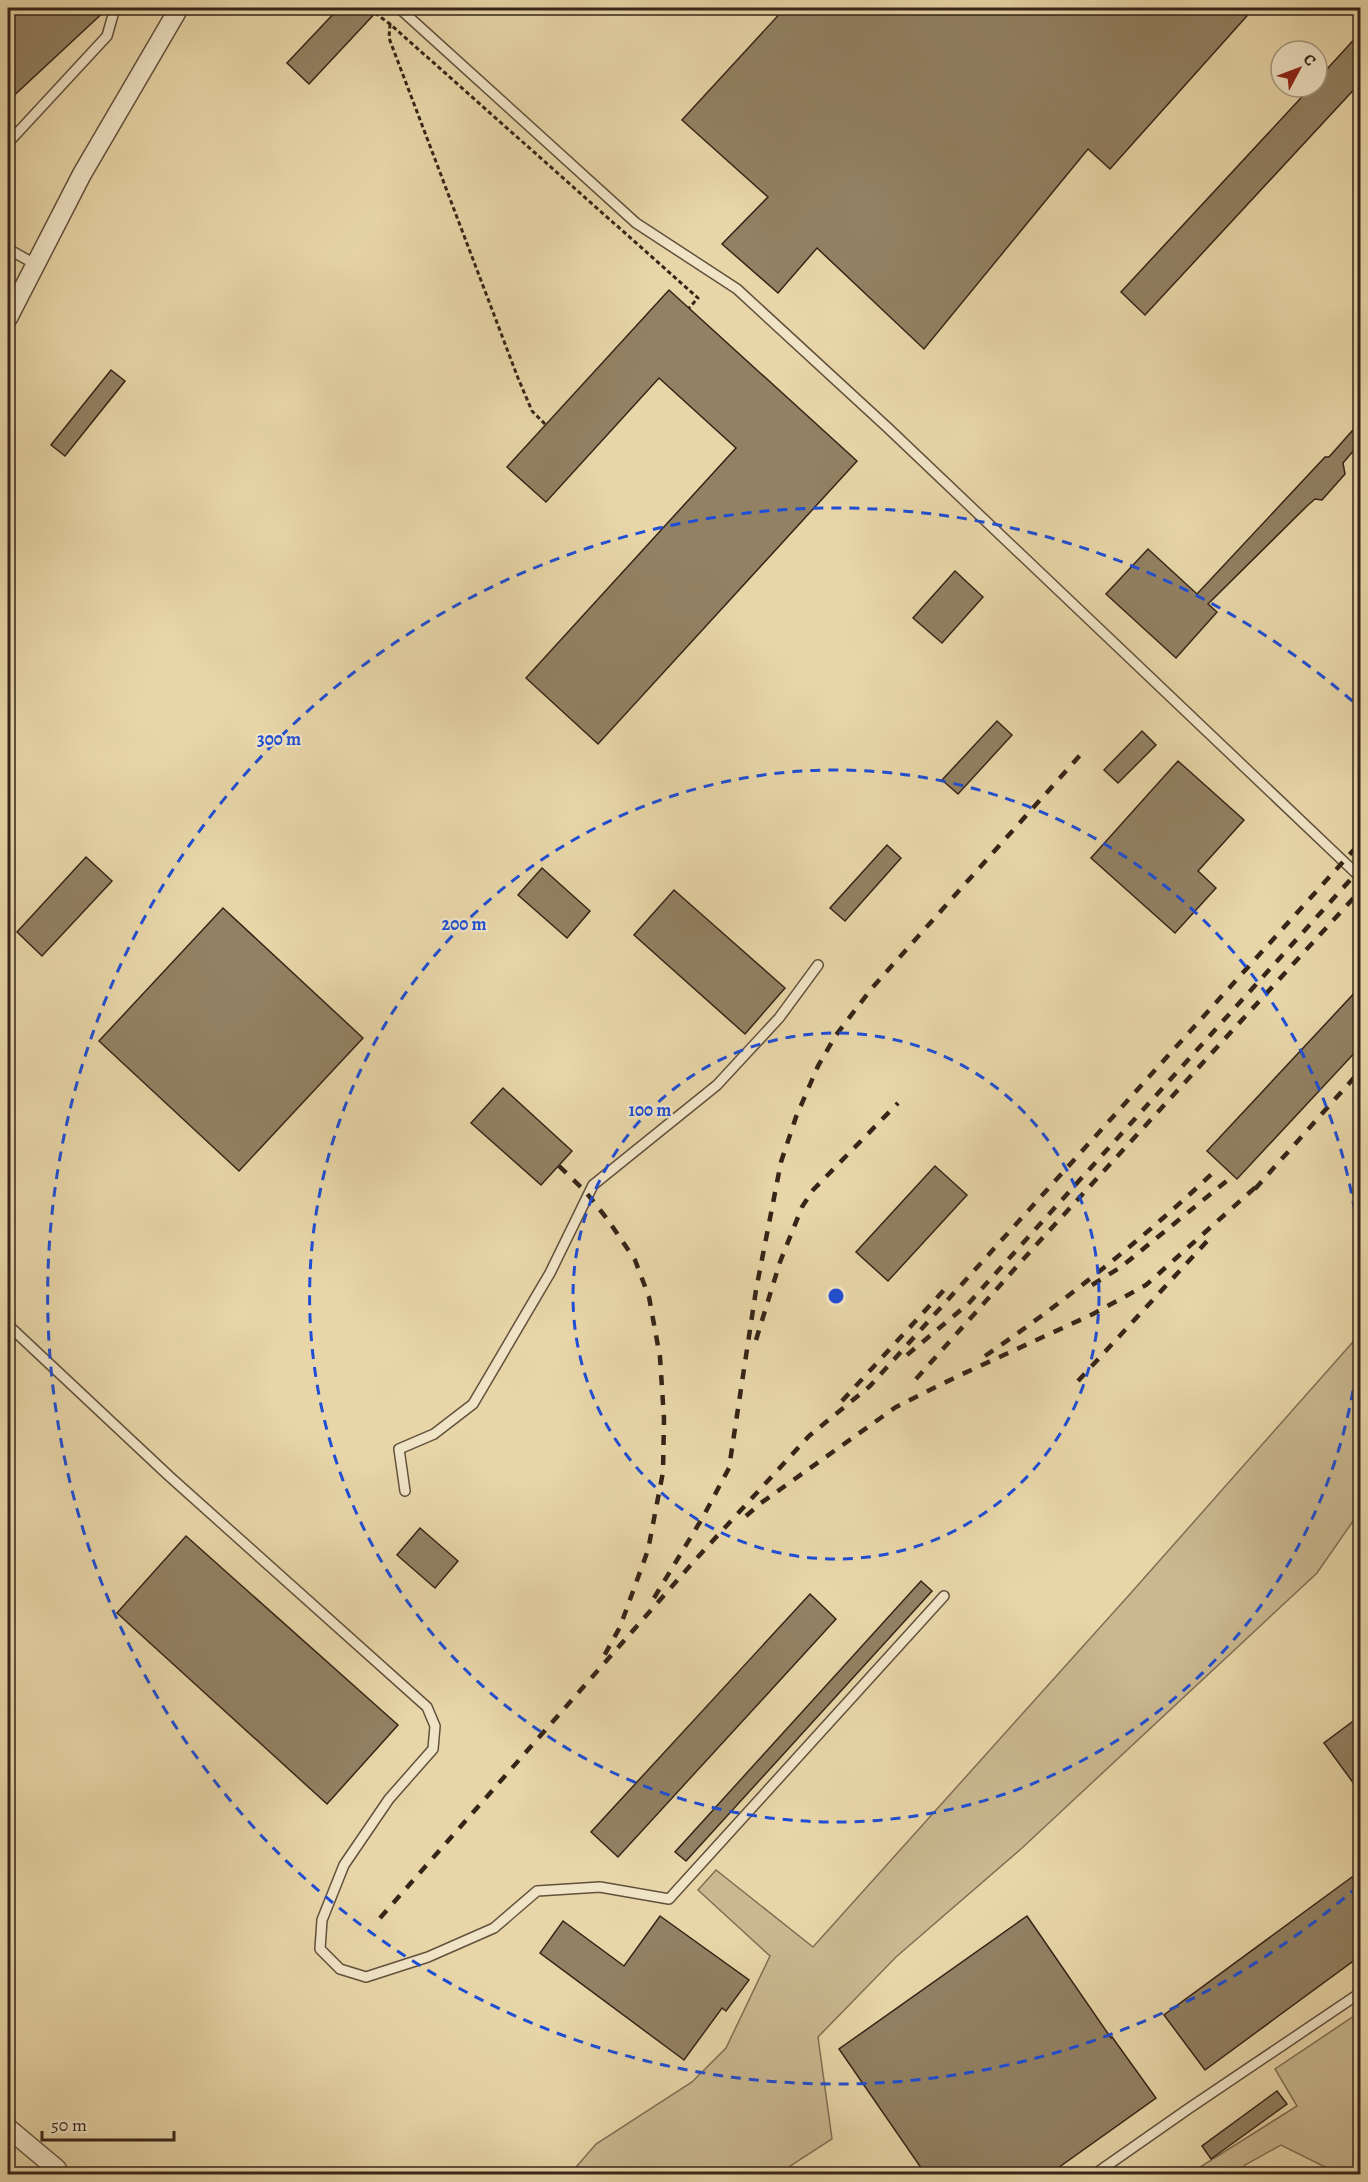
<svg xmlns="http://www.w3.org/2000/svg" width="1368" height="2182" font-family="Alegreya,serif">
	<style>
		.green { fill: #cab890; stroke: #806e54; stroke-width: 1.5 }
		.building { fill: #928163; stroke: #352518; stroke-width: 1.5 }
		.lines { fill: none; stroke-linecap: round; stroke-linejoin: round }
		.lane-casing { stroke: #62513c; stroke-width: 12 }
		.street-casing { stroke: #62513c; stroke-width: 21 }
		.path { stroke: #352518; stroke-width: 3; stroke-dasharray: 4.5 3; stroke-linecap: butt }
		.lane { stroke: #f0e4c6; stroke-width: 9 }
		.street { stroke: #f0e4c6; stroke-width: 18 }
		.rail { stroke: #352518; stroke-width: 4.5; stroke-dasharray: 10 10; stroke-linecap: butt }
		.ring { fill: none; stroke: #1d4ed8; stroke-width: 3; stroke-dasharray: 10 8 }
		.centre { fill: #1d4ed8; stroke: #f0e4c6; stroke-width: 3 }
		.ring-label { font-size: 18px; text-anchor: middle; font-weight: bold; fill: #1d4ed8; stroke: #f0e4c6; stroke-width: 4.5; stroke-linejoin: round; paint-order: stroke }
	</style>
	<rect width="100%" height="100%" fill="#e8d6a8"/>
	<filter id="stains"><feTurbulence type="fractalNoise" baseFrequency=".00333" numOctaves="4"/><feColorMatrix values="0 0 0 0 .2 0 0 0 0 .09 0 0 0 0 .02 0 0 0 .5 -.17"/></filter>
	<radialGradient id="worn" r=".72"><stop offset=".6" stop-color="#630" stop-opacity="0"/><stop offset="1" stop-color="#630" stop-opacity=".3"/></radialGradient>
	<g class="green">
		<path d="M 1360,1334 L 1360,1511 L 1317,1573 L 1022,1848 L 896,1957 L 818,2037 L 832,2139 L 778,2174 L 570,2174 L 596,2144 L 692,2082 L 726,2048 L 770,1956 L 698,1890 L 716,1870 L 813,1947 L 1130,1594 Z"/>
		<path d="M 1360,2012 L 1360,2171 L 1339,2174 L 1281,2145 L 1245,2165 L 1237,2174 L 1189,2174 L 1297,2106 L 1275,2069 Z"/>
	</g>
	<g class="building">
		<path d="M 8,8 L 108,8 L 8,101 Z"/>
		<path d="M 339,8 L 380,8 L 309,84 L 287,63 Z"/>
		<path d="M 785,8 L 1254,8 L 1110,169 L 1088,149 L 924,349 L 817,248 L 778,293 L 722,244 L 768,197 L 682,120 Z"/>
		<path d="M 1360,33 L 1360,83 L 1145,315 L 1121,292 L 1311,87 L 1317,87 L 1317,80 Z"/>
		<path d="M 669,290 L 857,461 L 598,744 L 526,678 L 736,448 L 659,378 L 546,502 L 507,467 Z"/>
		<path d="M 111,370 L 125,381 L 65,456 L 51,445 Z"/>
		<path d="M 1360,422 L 1360,443 L 1343,463 L 1345,474 L 1322,500 L 1315,499 L 1307,506 L 1208,604 L 1217,612 L 1176,658 L 1106,594 L 1148,549 L 1197,594 L 1325,457 L 1329,457 Z"/>
		<path d="M 955,571 L 983,597 L 942,643 L 913,618 Z"/>
		<path d="M 997,721 L 1012,735 L 958,794 L 942,780 Z"/>
		<path d="M 1142,731 L 1156,745 L 1118,783 L 1104,770 Z"/>
		<path d="M 1178,761 L 1244,820 L 1198,871 L 1216,888 L 1175,933 L 1091,858 Z"/>
		<path d="M 887,845 L 901,858 L 845,921 L 830,908 Z"/>
		<path d="M 86,857 L 112,881 L 42,956 L 17,932 Z"/>
		<path d="M 542,868 L 590,911 L 567,938 L 518,895 Z"/>
		<path d="M 674,890 L 785,988 L 745,1034 L 634,935 Z"/>
		<path d="M 223,908 L 363,1038 L 239,1171 L 99,1041 Z"/>
		<path d="M 1360,987 L 1360,1047 L 1237,1179 L 1207,1151 Z"/>
		<path d="M 503,1088 L 572,1151 L 541,1185 L 471,1123 Z"/>
		<path d="M 935,1166 L 967,1195 L 888,1281 L 856,1252 Z"/>
		<path d="M 420,1528 L 458,1561 L 435,1588 L 397,1555 Z"/>
		<path d="M 186,1536 L 398,1725 L 327,1804 L 117,1613 Z"/>
		<path d="M 921,1581 L 932,1591 L 686,1861 L 675,1852 Z"/>
		<path d="M 810,1594 L 836,1619 L 618,1857 L 591,1832 Z"/>
		<path d="M 1360,1716 L 1360,1792 L 1324,1743 Z"/>
		<path d="M 1352,1877 L 1360,1889 L 1360,1956 L 1205,2070 L 1164,2015 Z"/>
		<path d="M 660,1916 L 749,1980 L 726,2011 L 722,2008 L 684,2060 L 540,1953 L 563,1921 L 624,1966 Z"/>
		<path d="M 1027,1916 L 1111,2038 L 1112,2037 L 1156,2098 L 1048,2175 L 926,2175 L 839,2049 Z"/>
		<path d="M 1277,2091 L 1287,2104 L 1211,2159 L 1202,2146 Z"/>
	</g>
	<g class="lines">
		<g class="lane-casing">
			<g id="lane">
				<path d="M 399,8 L 636,223 L 737,289 L 888,428 L 1360,877"/>
				<path d="M 8,143 L 107,36 L 115,8"/>
				<path d="M 8,249 L 35,264"/>
				<path d="M 8,1325 L 169,1476 L 427,1707 L 435,1726 L 433,1749 L 389,1799 L 344,1865 L 322,1920 L 320,1949 L 340,1969 L 366,1977 L 428,1957 L 494,1928 L 537,1891 L 600,1887 L 669,1899 L 944,1596"/>
				<path d="M 405,1491 L 399,1449 L 434,1434 L 473,1404 L 550,1273 L 593,1185 L 717,1085 L 779,1018 L 818,965"/>
				<path d="M 1095,2174 L 1188,2109 L 1360,1993"/>
			</g>
		</g>
		<g class="street-casing">
			<g id="street">
				<path d="M 8,318 L 82,174 L 179,8"/>
				<path d="M 8,2128 L 57,2169"/>
			</g>
		</g>
		<g class="path">
			<path d="M 375,13 L 390,24 L 698,298 L 689,308"/>
			<path d="M 390,24 L 389,38 L 518,378 L 532,411 L 545,424"/>
		</g>
		<use href="#lane" class="lane"/>
		<use href="#street" class="street"/>
		<g class="rail">
			<path d="M 559,1166 L 585,1191 L 608,1220 L 635,1260 L 649,1297 L 660,1357 L 664,1419 L 663,1472 L 648,1550 L 620,1627 L 604,1656"/>
			<path d="M 1255,1189 L 1360,1071"/>
			<path d="M 1092,1285 L 1121,1267 L 1229,1179"/>
			<path d="M 756,1340 L 780,1262 L 802,1207 L 813,1190 L 898,1103"/>
			<path d="M 907,1355 L 968,1304 L 1360,869"/>
			<path d="M 985,1356 C 1067,1300 1145,1237 1217,1169"/>
			<path d="M 916,1379 L 1037,1244 L 1360,891"/>
			<path d="M 1078,1381 L 1210,1238"/>
			<path d="M 842,1401 L 944,1290"/>
			<path d="M 746,1516 L 761,1503 L 896,1407 L 956,1377 L 1093,1314 L 1146,1285 L 1259,1184"/>
			<path d="M 654,1598 L 703,1517 L 729,1468 L 756,1290 L 781,1162 L 796,1117 L 818,1066 L 836,1035 L 872,988 L 1083,752"/>
			<path d="M 380,1918 L 696,1559 L 809,1436 L 870,1386 L 1360,843"/>
		</g>
	</g>
	<g class="ring">
		<circle cx="836" cy="1296" r="263"/>
		<path d="M1360 1337A526 526 0 1 1 1360 1255"/>
		<path d="M1358 1886A788 788 0 1 1 1358 706"/>
	</g>
	<circle cx="836" cy="1296" r="9" class="centre"/>
	<g class="ring-label">
		<text x="279" y="745">300 m</text>
		<text x="464" y="930">200 m</text>
		<text x="650" y="1116">100 m</text>
	</g>
	<rect width="1368" height="2182" fill="none" stroke="#e8d6a8" stroke-width="30"/>
	<rect x="9" y="9" width="1350" height="2164" fill="none" stroke="#352518" stroke-width="3"/>
	<rect x="15" y="15" width="1338" height="2152" fill="none" stroke="#352518" stroke-width="1.5"/>
	<g transform="translate(1299 69) rotate(49)"><circle r="28" fill="#f0e4c6" stroke="#a59880" stroke-width="1.5"/>
	<path d="M0-4.5L10 22L0 15L-10 22Z" fill="#8f2418"/>
	<text y="-9" font-size="16" font-weight="bold" text-anchor="middle" fill="#352518">С</text>
	</g>
	<path d="M42 2131v9h132v-9" fill="none" stroke="#352518" stroke-width="3"/>
	<text x="51" y="2131" font-size="18" fill="#352518" stroke="#f0e4c6" stroke-width="4.5" paint-order="stroke">50 m</text>
	<rect width="100%" height="100%" filter="url(#stains)"/>
	<rect width="100%" height="100%" fill="url(#worn)"/>
</svg>
